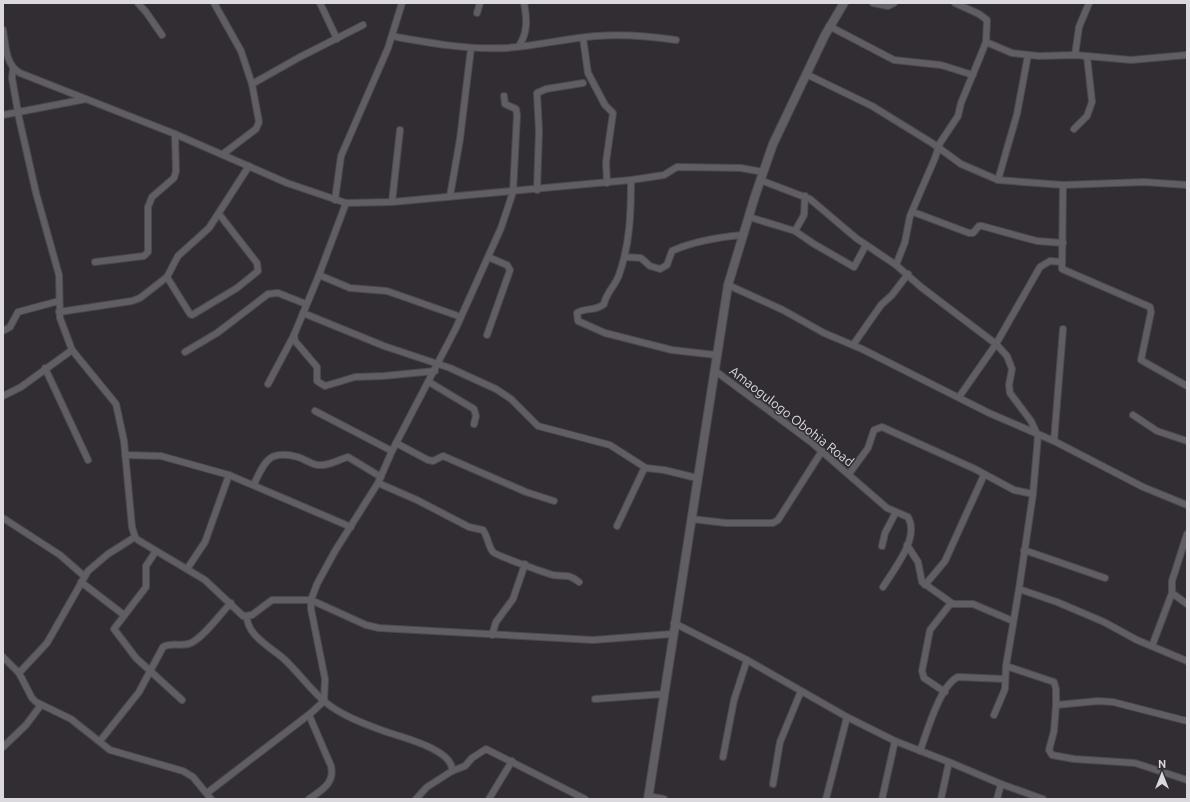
<svg xmlns="http://www.w3.org/2000/svg" width="1190" height="802" font-family="Ubuntu,sans-serif">
	<style>
		.lines { fill: none; stroke-linecap: round; stroke-linejoin: round }
		.minor-casing { stroke: #4b494d; stroke-width: 8 }
		.tertiary-casing { stroke: #4b494d; stroke-width: 10 }
		.minor { stroke: #615d64; stroke-width: 6 }
		.tertiary { stroke: #615d64; stroke-width: 8 }
		.labels { text-anchor: middle; dominant-baseline: central; stroke-width: 3; stroke-linejoin: round; paint-order: stroke }
		.street-label { font-size: 13px; fill: #dbd9dd; stroke: #312d33 }
	</style>
	<rect width="100%" height="100%" fill="#312d33"/>
	<g class="lines">
		<g class="minor-casing">
			<g id="minor">
				<path d="M 138,3 L 146,12 L 162,35"/>
				<path d="M 214,3 L 241,51 L 252,84 L 259,122 L 256,129 L 223,154"/>
				<path d="M 320,3 L 337,39"/>
				<path d="M 873,3 L 888,6 L 894,3"/>
				<path d="M 477,13 L 480,3"/>
				<path d="M 829,26 L 894,60 L 941,65 L 973,75"/>
				<path d="M 3,30 C 6,46 5,64 20,73 L 175,134 L 287,183 L 346,203 L 392,202 L 631,180 L 664,175 L 677,167 L 741,168 L 763,172"/>
				<path d="M 392,36 C 429,43 468,50 506,48 C 537,46 567,38 597,36 C 624,34 649,36 676,40"/>
				<path d="M 583,38 L 588,73 L 605,105 L 613,113 L 606,162 L 607,183"/>
				<path d="M 986,42 L 1012,53 L 1039,56 L 1075,55 L 1131,60 L 1187,55"/>
				<path d="M 519,46 C 528,32 527,19 524,3"/>
				<path d="M 1075,55 L 1079,27 L 1089,3"/>
				<path d="M 13,69 L 12,78 L 19,118 L 36,193 L 59,275 L 60,318 L 72,350 L 116,404 L 124,441 L 132,527 L 135,537 L 138,540 L 205,580 L 243,616 L 252,615 L 272,600 L 311,600 L 366,625 L 379,628 L 593,640 L 672,634"/>
				<path d="M 806,74 L 872,106 L 932,143 L 961,164 L 998,180 L 1063,185 L 1144,182 L 1187,185"/>
				<path d="M 252,84 L 300,57 L 363,25"/>
				<path d="M 3,115 L 86,99"/>
				<path d="M 1074,129 L 1087,116 L 1092,102 L 1087,56"/>
				<path d="M 631,180 C 631,213 630,244 619,275 C 615,286 606,293 604,304 C 595,312 585,307 577,313 L 578,321 L 605,333 L 672,350 L 716,355"/>
				<path d="M 760,180 L 810,199 L 856,238 L 896,265 L 921,287 L 996,344 L 1007,356 L 1012,369 L 1009,385 L 1010,393 L 1031,421 L 1038,436 L 1033,494 L 1019,589"/>
				<path d="M 998,180 L 1017,114 L 1028,55"/>
				<path d="M 1063,185 L 1062,269 L 1150,307 L 1151,312 L 1141,360 L 1187,386"/>
				<path d="M 537,190 L 539,131 L 537,93 L 546,89 L 583,83"/>
				<path d="M 450,196 L 460,139 L 471,48"/>
				<path d="M 335,200 L 341,156 L 388,48 L 402,3"/>
				<path d="M 392,202 L 400,130"/>
				<path d="M 913,212 L 969,233 L 973,233 L 979,226 L 982,226 L 1037,241 L 1063,243"/>
				<path d="M 749,217 L 795,231 L 814,244 L 854,267 L 866,245"/>
				<path d="M 795,231 L 804,215 L 805,196"/>
				<path d="M 625,257 L 641,258 L 650,266 L 660,269 L 667,265 L 672,251 C 694,241 719,237 743,235"/>
				<path d="M 95,262 L 144,256 L 148,252 L 148,207 L 152,197 L 174,178 L 176,171 L 175,134"/>
				<path d="M 896,265 L 905,242 L 910,216 L 935,158 L 940,143 L 958,116 L 961,103 L 980,57 L 986,42 L 987,20 L 979,14 L 955,3"/>
				<path d="M 319,275 L 350,288 L 387,291 L 461,317"/>
				<path d="M 167,277 L 190,314 L 192,315 L 237,288 L 258,271 L 257,263 L 219,214"/>
				<path d="M 728,285 L 783,310 L 824,333 L 862,349 L 989,413 L 1054,441 L 1143,487 L 1187,505"/>
				<path d="M 59,312 L 132,301 L 140,298 L 167,277 L 178,256 L 209,228 L 249,166"/>
				<path d="M 303,313 L 384,346 L 450,368 L 496,389 L 511,399 L 538,426 L 610,445 L 646,468"/>
				<path d="M 3,331 L 10,327 L 18,312 L 59,301"/>
				<path d="M 294,335 L 295,341 L 317,367 L 317,381 L 325,386 L 355,377 L 383,376 L 435,371"/>
				<path d="M 487,335 L 510,270 L 507,265 L 488,257"/>
				<path d="M 853,345 L 881,305 L 892,295 L 908,274"/>
				<path d="M 185,352 L 217,333 L 268,294 L 278,293 L 306,304"/>
				<path d="M 45,368 L 88,460"/>
				<path d="M 714,370 L 811,442 L 887,508 L 908,517 C 920,538 894,569 883,587"/>
				<path d="M 429,382 L 474,409 L 476,416 L 474,424"/>
				<path d="M 268,384 L 294,335 L 319,275 L 346,203"/>
				<path d="M 3,396 L 21,387 L 72,350"/>
				<path d="M 959,397 L 996,344 L 1040,267 L 1050,261 L 1062,262"/>
				<path d="M 315,411 L 392,451"/>
				<path d="M 1133,415 L 1157,431 L 1187,441"/>
				<path d="M 1054,441 L 1063,329"/>
				<path d="M 396,443 L 428,460 L 433,461 L 443,456 L 526,492 L 554,501"/>
				<path d="M 125,455 L 161,456 L 229,475 L 351,527"/>
				<path d="M 849,474 L 868,448 L 874,430 L 882,427 L 975,469 L 1014,490 L 1033,494"/>
				<path d="M 378,483 L 417,500 L 469,527 L 483,530 C 488,537 488,546 493,552 C 497,556 546,573 553,575 C 565,577 568,573 579,582"/>
				<path d="M 254,484 C 265,462 268,449 298,457 C 305,459 310,464 318,465 C 330,466 337,460 348,457 L 381,477"/>
				<path d="M 3,518 L 60,555 L 84,576"/>
				<path d="M 692,519 L 726,523 L 773,523 L 778,520 L 822,451"/>
				<path d="M 617,526 L 643,471 L 646,468 L 664,470 L 697,478"/>
				<path d="M 1187,534 L 1172,581 L 1172,593 L 1187,604"/>
				<path d="M 907,545 L 918,562 L 922,582 L 953,604 L 973,604 L 1013,621"/>
				<path d="M 882,546 L 885,533 L 896,512"/>
				<path d="M 1024,550 L 1105,578"/>
				<path d="M 156,551 L 146,566 L 146,587 L 114,629 L 136,658 L 182,700"/>
				<path d="M 187,569 L 205,542 L 229,475"/>
				<path d="M 81,582 L 124,615"/>
				<path d="M 925,585 L 945,561 L 984,475"/>
				<path d="M 247,616 C 246,635 272,648 284,659 C 298,672 309,688 324,701 C 340,715 365,724 384,731 C 400,737 454,749 452,771"/>
				<path d="M 674,623 L 747,660 L 847,717 L 826,799"/>
				<path d="M 492,635 L 496,622 L 513,599 L 525,564"/>
				<path d="M 1152,646 L 1172,593"/>
				<path d="M 3,657 L 19,673 L 32,698 L 36,702 L 71,719 L 110,750 L 183,771 L 193,777 L 211,799"/>
				<path d="M 1006,666 L 1054,682 L 1056,689 L 1056,705"/>
				<path d="M 19,673 L 47,643 L 88,571 L 108,554 L 135,537"/>
				<path d="M 945,692 L 924,678 L 922,671 L 930,630 L 951,603"/>
				<path d="M 595,699 L 664,694"/>
				<path d="M 309,715 L 331,766 C 335,783 322,790 309,799"/>
				<path d="M 994,715 L 1005,689 L 1006,666 L 1019,589 L 1057,602 L 1104,622 L 1137,640 L 1187,661"/>
				<path d="M 847,717 L 895,741 L 949,762 L 941,799"/>
				<path d="M 1187,721 L 1113,702 L 1098,701 L 1056,705 L 1054,731 L 1049,750 L 1052,755 L 1074,759 L 1135,763 L 1187,780"/>
				<path d="M 100,741 L 139,692 L 163,647 C 172,642 182,647 191,643 C 204,637 220,614 231,603"/>
				<path d="M 3,747 L 26,725 L 41,705"/>
				<path d="M 920,751 C 927,732 940,685 958,677 L 1005,679"/>
				<path d="M 723,757 L 734,700 L 747,660"/>
				<path d="M 949,762 L 1001,784 L 1043,799"/>
				<path d="M 773,784 L 780,742 L 801,691"/>
				<path d="M 207,793 L 311,713 L 324,701 L 325,679 L 311,609 L 311,600 L 317,584 L 335,551 L 378,483 L 392,451 L 456,328 L 501,228 L 513,192 L 517,115 L 516,109 L 505,104 L 504,96"/>
				<path d="M 648,796 L 664,799"/>
				<path d="M 416,799 L 427,787 L 452,771 L 465,766 L 472,758 L 486,749 L 585,799"/>
				<path d="M 489,799 L 512,761"/>
				<path d="M 882,799 L 895,741"/>
				<path d="M 997,799 L 1001,784"/>
			</g>
		</g>
		<g class="tertiary-casing">
			<path id="tertiary" d="M 648,799 L 728,285 L 755,196 L 773,144 L 825,35 L 844,3"/>
		</g>
		<use href="#minor" class="minor"/>
		<use href="#tertiary" class="tertiary"/>
	</g>
	<g class="labels">
		<g class="street-label">
			<text transform="translate(792 416) rotate(38)">Amaogulogo Obohia Road</text>
		</g>
	</g>
	<rect width="1190" height="802" fill="none" stroke="#dbd9dd" stroke-width="8"/>
	<g transform="translate(1162 774)" stroke="#312d33" stroke-width="3" paint-order="stroke">
	<path d="M0-3L7 15L0 10L-7 15Z" fill="#dbd9dd"/>
	<text y="-6" font-size="11" font-weight="bold" text-anchor="middle" fill="#dbd9dd">N</text>
	</g>
</svg>
